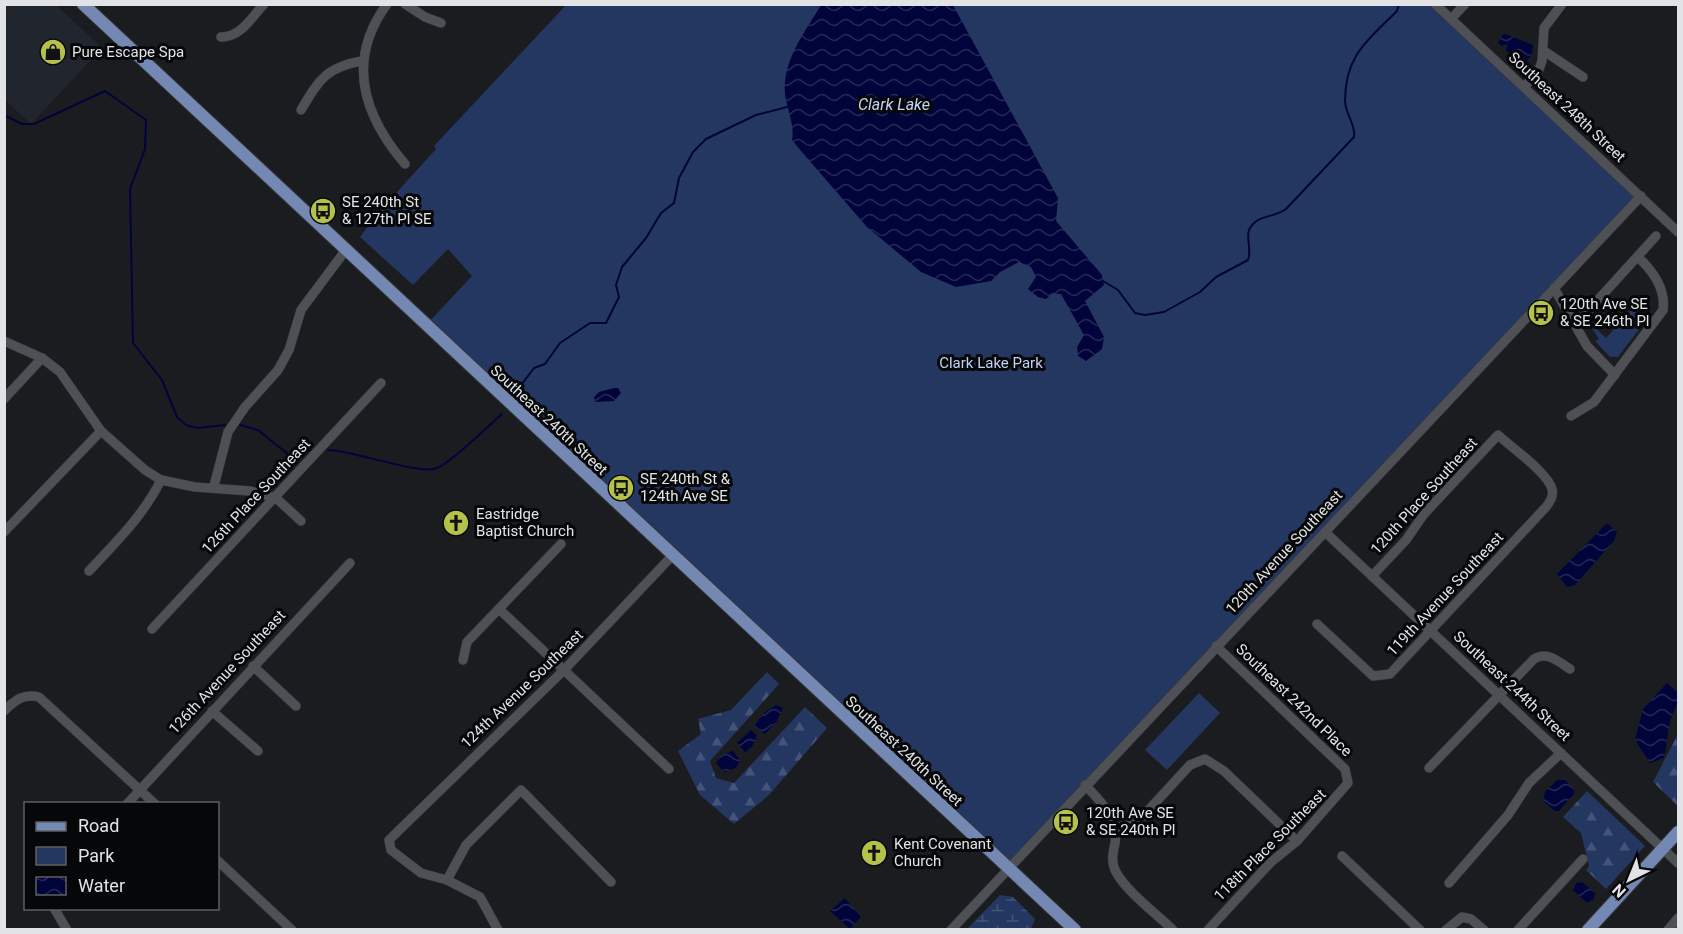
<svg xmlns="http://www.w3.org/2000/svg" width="1683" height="934" font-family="Roboto,sans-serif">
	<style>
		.built { fill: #20252e }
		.forest { fill: url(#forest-firs) }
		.wetland { fill: url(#wetland-marsh) }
		.park { fill: #243761 }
		.water { fill: url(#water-waves) }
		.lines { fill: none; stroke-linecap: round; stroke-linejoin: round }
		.stream { stroke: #00043a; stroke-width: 2 }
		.minor-casing { stroke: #36373a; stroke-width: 10 }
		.major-casing { stroke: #36373a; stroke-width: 14 }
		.minor { stroke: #4e5055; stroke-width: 9 }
		.major { stroke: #7488b4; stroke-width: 12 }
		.labels { text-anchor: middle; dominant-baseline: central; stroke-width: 6; stroke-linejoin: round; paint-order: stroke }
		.poi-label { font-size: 15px; fill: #e2e3e6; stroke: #060708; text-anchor: start }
		.street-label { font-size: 15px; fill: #e2e3e6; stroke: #060708 }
		.park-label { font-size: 15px; fill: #bed0f4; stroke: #060708 }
		.water-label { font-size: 16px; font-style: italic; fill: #c1d3f7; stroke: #060708 }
	</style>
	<defs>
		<pattern id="forest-firs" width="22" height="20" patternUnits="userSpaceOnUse" patternTransform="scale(1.5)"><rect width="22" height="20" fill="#243761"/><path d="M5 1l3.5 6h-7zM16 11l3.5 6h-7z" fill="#445478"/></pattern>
		<pattern id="wetland-marsh" width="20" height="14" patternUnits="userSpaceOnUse" patternTransform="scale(1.5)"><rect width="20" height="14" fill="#243761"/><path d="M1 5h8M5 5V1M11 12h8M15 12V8" fill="none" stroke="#445478"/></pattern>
		<pattern id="water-waves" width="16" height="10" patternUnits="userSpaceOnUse" patternTransform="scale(1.5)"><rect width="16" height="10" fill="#00043a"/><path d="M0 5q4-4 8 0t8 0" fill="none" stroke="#252856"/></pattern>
	</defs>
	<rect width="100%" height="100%" fill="#1a1c20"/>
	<path class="built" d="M 4,5 L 56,5 L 102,48 L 31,124 L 5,100 Z"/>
	<g class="forest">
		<path d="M 767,672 L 779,684 L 710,761 L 716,778 L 734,783 L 805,707 L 827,728 L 769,795 L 734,824 L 700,795 L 678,751 L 701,734 L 698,719 L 731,710 Z"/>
		<path d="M 1678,734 L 1678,806 L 1653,782 Z"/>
		<path d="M 1587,791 L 1645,846 L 1606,889 L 1586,870 L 1589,866 L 1581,833 L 1563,817 Z"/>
	</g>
	<path class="wetland" d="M 1000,895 L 1013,897 L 1035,919 L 1031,929 L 967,929 Z"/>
	<g class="park">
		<path d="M 567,4 L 1435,5 L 1641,196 L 1008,868 L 426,325 L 472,276 L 448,249 L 413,285 L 360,237 L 378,213 L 436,149 L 434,146 Z"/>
		<path d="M 1641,299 L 1646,320 L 1618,357 L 1610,357 L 1595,341 L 1599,339 L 1588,322 L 1584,324 L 1581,320 L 1585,318 L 1606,338 Z"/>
		<path d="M 1199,693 L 1220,713 L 1167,770 L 1145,750 Z"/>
	</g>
	<g class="water">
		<path d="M 821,5 L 953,5 L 1058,198 L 1056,221 L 1102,275 L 1104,285 L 1085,301 L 1104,337 L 1102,349 L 1086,361 L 1078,356 L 1077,347 L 1084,335 L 1061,294 L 1052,293 L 1046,299 L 1038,297 L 1028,289 L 1036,277 L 1031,267 L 1019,262 L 1000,272 L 991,281 L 956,287 L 921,272 L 867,227 L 801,151 L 792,140 C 795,126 787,109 785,94 C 782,61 805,32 821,5 Z"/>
		<path d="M 1506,34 L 1533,45 L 1532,53 L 1526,63 L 1506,51 L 1507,44 L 1502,46 L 1498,43 L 1502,35 Z"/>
		<path d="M 614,388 L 618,388 L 621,393 L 614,401 L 595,402 L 594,397 L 599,392 Z"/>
		<path d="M 1607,523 L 1617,532 L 1614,541 L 1575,585 L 1567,587 L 1557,574 Z"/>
		<path d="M 1667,683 L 1678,693 C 1679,705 1673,711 1670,722 C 1667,733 1667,746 1664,758 L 1650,763 L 1635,740 L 1643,709 Z"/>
		<path d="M 776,705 L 783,708 L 777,721 L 765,734 L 754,726 L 764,713 Z"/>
		<path d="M 751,730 L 757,735 L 752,747 L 745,752 L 737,743 Z"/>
		<path d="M 733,751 L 740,760 L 736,768 L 724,772 L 716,763 L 722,755 Z"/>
		<path d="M 1557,780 L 1565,780 L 1574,789 L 1574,794 L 1559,811 L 1555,811 L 1543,801 L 1545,792 Z"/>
		<path d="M 1582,882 L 1595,893 L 1594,899 L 1587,903 L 1573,890 L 1576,883 Z"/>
		<path d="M 845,898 L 861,917 L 850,929 L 830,911 Z"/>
	</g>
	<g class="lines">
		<g class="stream">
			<path d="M 4,115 L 22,124 L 34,124 L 105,91 L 146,120 L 145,149 L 130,189 L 133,343 L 162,380 L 177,417 L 186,425 L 197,428 L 225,425"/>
			<path d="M 1103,281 L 1118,290 L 1135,313 L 1145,315 L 1164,312 L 1200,292 L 1216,277 L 1248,260 C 1252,250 1246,239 1249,230 C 1256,214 1275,218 1286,209 L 1354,137 C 1356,124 1345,114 1345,101 C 1345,55 1368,40 1397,11 L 1399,4"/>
			<path d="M 519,388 L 534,368 L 545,364 L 560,343 L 590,323 L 606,323 L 619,297 L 616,285 L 622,267 L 646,238 L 661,213 L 674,203 L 679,178 L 693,152 L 706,139 L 756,115 L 787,107"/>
			<path d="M 240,425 L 258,430 L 289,455 L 312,450"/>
			<path d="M 328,450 C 352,450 421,476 437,468 C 453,461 487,427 502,414"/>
		</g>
		<g class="minor-casing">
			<g id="minor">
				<path d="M 387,4 C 346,60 363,115 405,164"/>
				<path d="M 405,4 L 425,17 L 441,23"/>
				<path d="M 1435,4 L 1678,232"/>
				<path d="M 1451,19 L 1465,4"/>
				<path d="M 221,37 C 241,37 251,18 264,4"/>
				<path d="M 1544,51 L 1583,77"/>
				<path d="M 1524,87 L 1538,72 L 1542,61 L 1544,28 L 1562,4"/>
				<path d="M 301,110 C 319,80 326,67 362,61"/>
				<path d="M 1554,288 L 1587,346 L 1615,375"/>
				<path d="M 1573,321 L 1587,312 L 1656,236"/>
				<path d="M 4,341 L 42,358 L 60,372 L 101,431 L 145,470 L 161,480 L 195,487 L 250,491 L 276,498 L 301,521"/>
				<path d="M 4,399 L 42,358"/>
				<path d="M 1571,416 L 1594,402 L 1663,310 C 1666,289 1653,271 1638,257"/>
				<path d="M 214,486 L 228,432 L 245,407 L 278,370 L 289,350 L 301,310 L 345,251"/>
				<path d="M 4,532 L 101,431"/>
				<path d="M 1325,532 L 1678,863"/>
				<path d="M 89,571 C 116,542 143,516 161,480"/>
				<path d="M 499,609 L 669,769"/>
				<path d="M 1317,624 L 1373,676 L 1390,674 L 1546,507 C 1550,502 1554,496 1552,489 C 1548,473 1511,447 1498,435 L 1424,514 L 1406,540 L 1372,576"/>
				<path d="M 152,629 L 381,383"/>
				<path d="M 463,660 L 467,642 L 561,544"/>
				<path d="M 253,666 L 296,706"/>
				<path d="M 4,711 C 15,700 24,693 39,697 L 155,804"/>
				<path d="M 212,711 L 258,751"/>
				<path d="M 1429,768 L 1534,659 C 1547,651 1558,661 1570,669"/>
				<path d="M 1085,785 C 1101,802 1119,818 1115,843 C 1113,853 1111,861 1115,870 C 1125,891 1157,914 1173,930"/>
				<path d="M 127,804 L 350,563"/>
				<path d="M 1116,829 L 1143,816 L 1190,765 L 1205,759 L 1224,771 L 1297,841"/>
				<path d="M 1342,856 L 1420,930"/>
				<path d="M 218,861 L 292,930"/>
				<path d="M 447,880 L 466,845 L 521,790 L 611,882"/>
				<path d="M 1449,883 L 1508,815 L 1529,783 L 1561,753"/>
				<path d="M 54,908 L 67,930"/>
				<path d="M 498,930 L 480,897 L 447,880 L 421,873 L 391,850 L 389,840 L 564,670 L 672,556"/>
				<path d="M 951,930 L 1641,196"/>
				<path d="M 1208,930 L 1271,862 L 1297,841 L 1348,783 L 1345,769 L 1216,646"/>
				<path d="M 1446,930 L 1462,917 L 1471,919 L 1484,930"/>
				<path d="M 1518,930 L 1583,859"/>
				<path d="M 1668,930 L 1678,918"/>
			</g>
		</g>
		<g class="major-casing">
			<g id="major">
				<path d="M 83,4 L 1075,930"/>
				<path d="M 1588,930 L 1678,832"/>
			</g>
		</g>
		<use href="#minor" class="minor"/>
		<use href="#major" class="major"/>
	</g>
	<defs>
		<g id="shop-disc" transform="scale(1.35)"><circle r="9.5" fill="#b6c149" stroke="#060708"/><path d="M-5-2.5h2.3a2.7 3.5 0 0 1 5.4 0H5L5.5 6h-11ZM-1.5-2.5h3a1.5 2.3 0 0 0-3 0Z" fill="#111"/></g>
		<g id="bus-disc" transform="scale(1.35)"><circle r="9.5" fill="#b6c149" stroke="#060708"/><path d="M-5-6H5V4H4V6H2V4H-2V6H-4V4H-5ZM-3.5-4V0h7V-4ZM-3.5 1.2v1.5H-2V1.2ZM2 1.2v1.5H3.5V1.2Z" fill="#111"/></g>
		<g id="church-disc" transform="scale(1.35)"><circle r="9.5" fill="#b6c149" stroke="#060708"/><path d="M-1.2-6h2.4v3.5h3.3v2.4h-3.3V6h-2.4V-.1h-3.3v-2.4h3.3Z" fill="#111"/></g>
	</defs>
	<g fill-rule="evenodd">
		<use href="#shop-disc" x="53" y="52"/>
		<use href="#bus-disc" x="323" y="211"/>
		<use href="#bus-disc" x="1541" y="313"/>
		<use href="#bus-disc" x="621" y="488"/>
		<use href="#church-disc" x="456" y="523"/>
		<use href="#bus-disc" x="1066" y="822"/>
		<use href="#church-disc" x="874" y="853"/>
	</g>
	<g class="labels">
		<g class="poi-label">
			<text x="72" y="52">Pure Escape Spa</text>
			<text x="342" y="202">SE 240th St<tspan x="342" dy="17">&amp; 127th Pl SE</tspan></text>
			<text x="1560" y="304">120th Ave SE<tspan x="1560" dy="17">&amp; SE 246th Pl</tspan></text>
			<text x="640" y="479">SE 240th St &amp;<tspan x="640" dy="17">124th Ave SE</tspan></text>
			<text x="476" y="514">Eastridge<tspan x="476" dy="17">Baptist Church</tspan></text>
			<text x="1086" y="813">120th Ave SE<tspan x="1086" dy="17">&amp; SE 240th Pl</tspan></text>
			<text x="894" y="844">Kent Covenant<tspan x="894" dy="17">Church</tspan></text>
		</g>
		<g class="street-label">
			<text transform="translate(1567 107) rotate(43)">Southeast 248th Street</text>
			<text transform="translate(549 420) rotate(43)">Southeast 240th Street</text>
			<text transform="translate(256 496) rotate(-47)">126th Place Southeast</text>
			<text transform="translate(1424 496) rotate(-48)">120th Place Southeast</text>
			<text transform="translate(1284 552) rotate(-47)">120th Avenue Southeast</text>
			<text transform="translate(1445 594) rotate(-47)">119th Avenue Southeast</text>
			<text transform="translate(227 672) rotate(-47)">126th Avenue Southeast</text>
			<text transform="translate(1512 686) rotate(43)">Southeast 244th Street</text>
			<text transform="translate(522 689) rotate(-44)">124th Avenue Southeast</text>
			<text transform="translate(1294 700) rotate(44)">Southeast 242nd Place</text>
			<text transform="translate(904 751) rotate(43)">Southeast 240th Street</text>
			<text transform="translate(1270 845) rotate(-45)">118th Place Southeast</text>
		</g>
		<g class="park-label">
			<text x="991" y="363">Clark Lake Park</text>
		</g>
		<g class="water-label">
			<text x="894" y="104">Clark Lake</text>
		</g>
	</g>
	<rect width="1683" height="934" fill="none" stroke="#e2e3e6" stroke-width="12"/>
	<rect x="24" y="802" width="195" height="108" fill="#060708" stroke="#5e5f61" stroke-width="1.5"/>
	<rect x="36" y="822" width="30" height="9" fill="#7488b4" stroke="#5e5f61" stroke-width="1.5"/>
	<text x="78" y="832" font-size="18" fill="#e2e3e6">Road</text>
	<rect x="36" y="847" width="30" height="18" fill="#243761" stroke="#5e5f61" stroke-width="1.5"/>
	<text x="78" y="862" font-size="18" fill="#e2e3e6">Park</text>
	<rect x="36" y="877" width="30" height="18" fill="url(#water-waves)" stroke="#5e5f61" stroke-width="1.5"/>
	<text x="78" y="892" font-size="18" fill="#e2e3e6">Water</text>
	<g transform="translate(1629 880) rotate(223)" stroke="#060708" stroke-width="4.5" paint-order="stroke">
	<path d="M0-4.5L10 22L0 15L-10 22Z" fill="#e2e3e6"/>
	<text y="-9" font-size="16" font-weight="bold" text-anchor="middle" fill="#e2e3e6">N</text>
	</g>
</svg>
